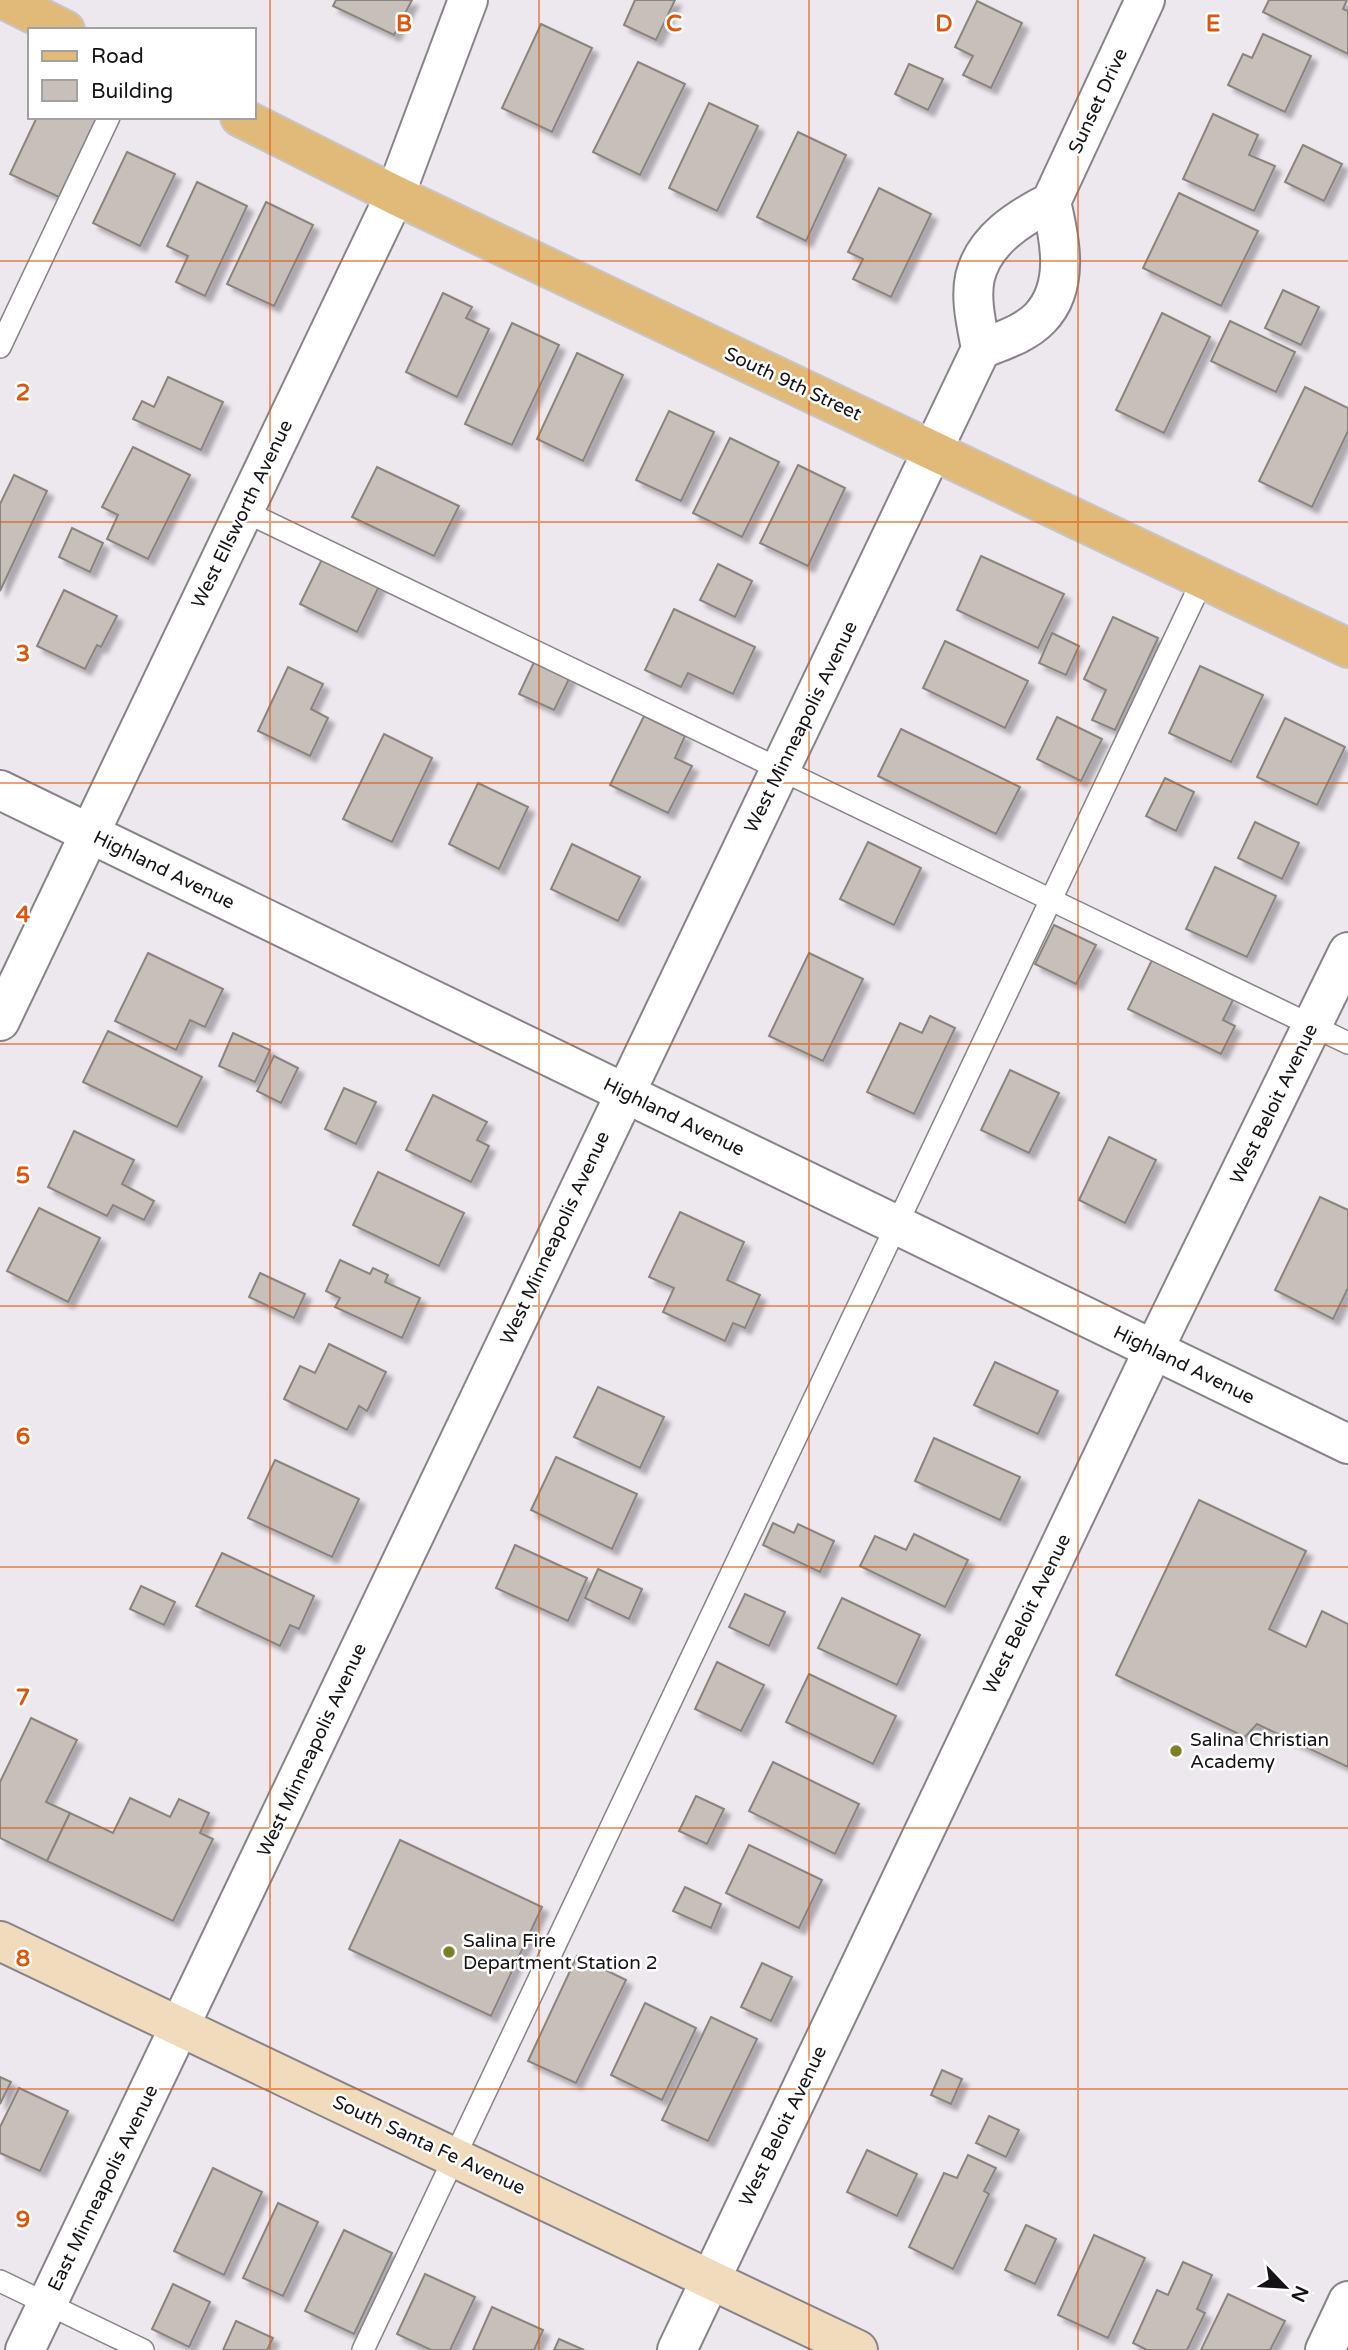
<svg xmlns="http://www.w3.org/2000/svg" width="1348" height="2350" font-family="'Varela Round',sans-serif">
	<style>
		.building { fill: #c6bfba; stroke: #8a847f; stroke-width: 2; filter: url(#shadow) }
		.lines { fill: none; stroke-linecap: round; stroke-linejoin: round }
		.service-casing { stroke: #888389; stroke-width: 24 }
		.minor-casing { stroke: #888389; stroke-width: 42 }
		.tertiary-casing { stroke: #888389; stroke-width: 42 }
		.secondary-casing { stroke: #888389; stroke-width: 42 }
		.primary-casing { stroke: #c7c6c7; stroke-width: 42 }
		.service { stroke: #fff; stroke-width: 21 }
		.minor { stroke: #fff; stroke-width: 38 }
		.tertiary { stroke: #fff; stroke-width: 38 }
		.secondary { stroke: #f0dcbd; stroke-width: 38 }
		.primary { stroke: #e1ba7a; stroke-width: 38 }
		.grid { fill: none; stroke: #dd560c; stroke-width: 2; stroke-opacity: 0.55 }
		.poi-dot { fill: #7f7e27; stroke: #fff; stroke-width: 2.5 }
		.labels { text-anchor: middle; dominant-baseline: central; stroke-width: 5; stroke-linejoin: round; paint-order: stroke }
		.street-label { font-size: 19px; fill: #151315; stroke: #fff }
		.poi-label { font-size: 19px; fill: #151315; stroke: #fff; text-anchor: start }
		.grid-label { font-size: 23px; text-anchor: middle; font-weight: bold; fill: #dd560c; stroke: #fff; stroke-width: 5; stroke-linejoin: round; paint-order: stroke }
	</style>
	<defs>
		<filter id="shadow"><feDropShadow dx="6" dy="6" stdDeviation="2" flood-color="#0004"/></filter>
	</defs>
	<rect width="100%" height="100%" fill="#ede7ee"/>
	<g class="building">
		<path d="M 336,0 L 412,0 L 394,35 L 333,6 Z"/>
		<path d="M 635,0 L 675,0 L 656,40 L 624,25 Z"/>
		<path d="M 1269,0 L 1347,0 L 1343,9 L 1348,11 L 1348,54 L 1263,12 Z"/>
		<path d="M 977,1 L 1022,23 L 991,88 L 963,75 L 973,56 L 955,47 Z"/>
		<path d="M 541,24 L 592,48 L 552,132 L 502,108 Z"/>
		<path d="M 1263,34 L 1311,56 L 1285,112 L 1228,85 L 1243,54 L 1252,58 Z"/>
		<path d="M 638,62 L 685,84 L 640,175 L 593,152 Z"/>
		<path d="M 909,64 L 943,79 L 928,110 L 895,94 Z"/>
		<path d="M 709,103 L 758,126 L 717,211 L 669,188 Z"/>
		<path d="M 1213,114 L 1258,135 L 1249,155 L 1275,166 L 1254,211 L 1183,179 Z"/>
		<path d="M 37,117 L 91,117 L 96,120 L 59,197 L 10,174 Z"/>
		<path d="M 798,132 L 846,155 L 806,241 L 757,217 Z"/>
		<path d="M 1303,145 L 1342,164 L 1324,201 L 1285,182 Z"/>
		<path d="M 127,152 L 175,174 L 140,246 L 93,223 Z"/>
		<path d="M 197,182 L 247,206 L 205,296 L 176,282 L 188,256 L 167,246 Z"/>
		<path d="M 879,188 L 931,214 L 891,297 L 853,279 L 863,259 L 848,252 Z"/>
		<path d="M 1179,193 L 1258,231 L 1221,306 L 1143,268 Z"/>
		<path d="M 266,202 L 313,225 L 274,306 L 227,284 Z"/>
		<path d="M 1283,290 L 1319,307 L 1301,345 L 1265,328 Z"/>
		<path d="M 443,293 L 472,307 L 466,318 L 489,329 L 457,397 L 406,372 Z"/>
		<path d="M 1162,313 L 1210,337 L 1164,433 L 1116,410 Z"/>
		<path d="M 1230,321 L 1295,352 L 1276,392 L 1211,361 Z"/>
		<path d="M 512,323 L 559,345 L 512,445 L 465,424 Z"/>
		<path d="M 577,353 L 623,375 L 583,461 L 537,439 Z"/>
		<path d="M 168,377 L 223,402 L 201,450 L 133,419 L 142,401 L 154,407 Z"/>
		<path d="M 1305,387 L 1348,408 L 1348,431 L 1312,507 L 1259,481 Z"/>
		<path d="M 669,411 L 714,432 L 681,501 L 636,480 Z"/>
		<path d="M 730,438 L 779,462 L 742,537 L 693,513 Z"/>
		<path d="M 133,447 L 190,475 L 148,559 L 107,539 L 118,515 L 102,507 Z"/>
		<path d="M 798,465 L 845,488 L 808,566 L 760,543 Z"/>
		<path d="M 377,467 L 459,506 L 434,556 L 352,517 Z"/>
		<path d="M 14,475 L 47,491 L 0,591 L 0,504 Z"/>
		<path d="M 72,528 L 103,543 L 90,572 L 59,557 Z"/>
		<path d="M 325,553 L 382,580 L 357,632 L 300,604 Z"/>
		<path d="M 981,556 L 1064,594 L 1038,648 L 957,610 Z"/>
		<path d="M 718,564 L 752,581 L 735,617 L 700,600 Z"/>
		<path d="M 64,590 L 117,616 L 101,647 L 97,645 L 85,669 L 37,646 Z"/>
		<path d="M 674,609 L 755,647 L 733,694 L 688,673 L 681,687 L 645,670 Z"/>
		<path d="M 1113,617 L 1158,638 L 1115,730 L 1092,720 L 1106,690 L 1084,679 Z"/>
		<path d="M 1052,633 L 1079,646 L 1066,675 L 1039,663 Z"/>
		<path d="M 945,641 L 1028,681 L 1005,728 L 923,688 Z"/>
		<path d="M 535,660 L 570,677 L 554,710 L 519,694 Z"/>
		<path d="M 1200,666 L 1263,695 L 1231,762 L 1169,733 Z"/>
		<path d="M 288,667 L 323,684 L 311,709 L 328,718 L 310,756 L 258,731 Z"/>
		<path d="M 644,716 L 685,736 L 675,758 L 692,766 L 668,813 L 610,785 Z"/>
		<path d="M 1057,717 L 1102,739 L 1081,781 L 1037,759 Z"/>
		<path d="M 1285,718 L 1345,747 L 1317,805 L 1257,777 Z"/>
		<path d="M 901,729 L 1020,787 L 996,834 L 878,776 Z"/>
		<path d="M 384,734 L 432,758 L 392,842 L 343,819 Z"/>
		<path d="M 1165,778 L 1194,792 L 1176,831 L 1146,816 Z"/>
		<path d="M 478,783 L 528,807 L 499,869 L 449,844 Z"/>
		<path d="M 1255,822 L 1299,843 L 1282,879 L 1238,858 Z"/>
		<path d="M 868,842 L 921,868 L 894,925 L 840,899 Z"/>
		<path d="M 572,844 L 640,877 L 618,921 L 551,889 Z"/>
		<path d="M 1215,867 L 1276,896 L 1247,957 L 1186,929 Z"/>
		<path d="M 1054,925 L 1096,945 L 1076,984 L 1035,964 Z"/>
		<path d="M 148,953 L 223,989 L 205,1027 L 190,1020 L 176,1050 L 115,1021 Z"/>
		<path d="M 809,953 L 863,979 L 823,1061 L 769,1036 Z"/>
		<path d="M 1152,960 L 1233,1000 L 1223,1020 L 1235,1026 L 1221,1054 L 1128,1009 Z"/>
		<path d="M 930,1016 L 955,1028 L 914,1114 L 867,1092 L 900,1023 L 922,1033 Z"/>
		<path d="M 108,1031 L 202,1077 L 177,1127 L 83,1082 Z"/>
		<path d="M 233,1033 L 270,1050 L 255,1082 L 219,1066 Z"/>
		<path d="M 274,1056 L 298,1068 L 281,1103 L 257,1091 Z"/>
		<path d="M 1010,1070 L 1059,1093 L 1029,1153 L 981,1130 Z"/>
		<path d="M 344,1088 L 376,1102 L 356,1144 L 325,1129 Z"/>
		<path d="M 433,1095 L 487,1122 L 477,1140 L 489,1146 L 471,1182 L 406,1150 Z"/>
		<path d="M 74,1131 L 134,1160 L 122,1184 L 154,1201 L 144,1220 L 113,1205 L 107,1216 L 48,1187 Z"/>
		<path d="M 1109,1137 L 1156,1160 L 1125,1223 L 1079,1200 Z"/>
		<path d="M 378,1172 L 464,1213 L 439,1266 L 353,1225 Z"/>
		<path d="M 1320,1197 L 1348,1210 L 1348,1288 L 1333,1319 L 1275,1290 Z"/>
		<path d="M 39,1208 L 100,1238 L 68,1302 L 7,1271 Z"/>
		<path d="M 680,1212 L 744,1242 L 727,1280 L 760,1295 L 745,1328 L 733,1323 L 725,1341 L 663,1312 L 674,1288 L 649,1277 Z"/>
		<path d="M 340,1260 L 370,1274 L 373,1268 L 388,1275 L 385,1282 L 420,1298 L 402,1338 L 335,1307 L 340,1298 L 326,1291 Z"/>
		<path d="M 260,1273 L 305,1294 L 294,1318 L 249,1297 Z"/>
		<path d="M 329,1344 L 386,1372 L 367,1411 L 359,1406 L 347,1430 L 284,1399 L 300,1366 L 315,1373 Z"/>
		<path d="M 995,1362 L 1058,1391 L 1038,1434 L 974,1405 Z"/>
		<path d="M 598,1387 L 664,1417 L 640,1468 L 574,1437 Z"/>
		<path d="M 934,1438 L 1020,1477 L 1000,1520 L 915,1481 Z"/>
		<path d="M 556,1457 L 637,1494 L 612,1549 L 531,1510 Z"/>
		<path d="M 275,1460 L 359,1499 L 332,1557 L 248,1518 Z"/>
		<path d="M 1199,1500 L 1306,1551 L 1269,1629 L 1306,1647 L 1322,1611 L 1348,1624 L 1348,1767 L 1257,1724 L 1245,1737 L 1116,1675 Z"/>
		<path d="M 773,1523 L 794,1533 L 798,1524 L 834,1541 L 820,1572 L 763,1545 Z"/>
		<path d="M 914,1534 L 968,1560 L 945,1607 L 860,1566 L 875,1536 L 906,1550 Z"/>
		<path d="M 515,1545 L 587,1578 L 568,1621 L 496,1588 Z"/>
		<path d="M 222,1553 L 314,1596 L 299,1629 L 290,1625 L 280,1646 L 196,1606 Z"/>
		<path d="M 598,1569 L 642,1589 L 629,1619 L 585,1598 Z"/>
		<path d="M 141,1586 L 175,1602 L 164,1625 L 130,1609 Z"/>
		<path d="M 745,1594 L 785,1612 L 769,1646 L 729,1627 Z"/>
		<path d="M 842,1598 L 920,1635 L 897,1685 L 818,1648 Z"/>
		<path d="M 717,1662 L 764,1685 L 741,1731 L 695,1709 Z"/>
		<path d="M 809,1674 L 896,1716 L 873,1764 L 786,1722 Z"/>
		<path d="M 31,1718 L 77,1740 L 46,1802 L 70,1813 L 47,1861 L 0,1838 L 0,1782 Z"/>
		<path d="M 773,1762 L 859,1804 L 835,1854 L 749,1811 Z"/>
		<path d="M 696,1796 L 724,1809 L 707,1844 L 679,1831 Z"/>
		<path d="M 130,1798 L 170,1817 L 179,1799 L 209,1813 L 200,1833 L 213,1839 L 173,1921 L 47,1861 L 70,1813 L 113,1833 Z"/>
		<path d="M 400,1840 L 542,1907 L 491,2016 L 349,1949 Z"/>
		<path d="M 749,1845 L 822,1880 L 799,1928 L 726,1893 Z"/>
		<path d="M 685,1887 L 721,1904 L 711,1928 L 673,1911 Z"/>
		<path d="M 577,1956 L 626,1980 L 576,2083 L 528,2061 Z"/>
		<path d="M 762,1963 L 792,1977 L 771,2021 L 741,2007 Z"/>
		<path d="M 645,2003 L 696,2028 L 662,2100 L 611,2075 Z"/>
		<path d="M 711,2017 L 757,2039 L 708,2141 L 662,2120 Z"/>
		<path d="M 942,2070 L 962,2079 L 951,2104 L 931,2095 Z"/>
		<path d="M 0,2077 L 11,2082 L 0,2104 Z"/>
		<path d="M 19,2088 L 68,2111 L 40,2171 L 0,2153 L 0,2127 Z"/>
		<path d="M 989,2116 L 1019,2130 L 1006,2157 L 976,2143 Z"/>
		<path d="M 867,2150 L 917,2174 L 897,2216 L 847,2192 Z"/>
		<path d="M 968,2155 L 996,2168 L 984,2191 L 989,2194 L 953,2269 L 909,2247 L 944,2173 L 957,2178 Z"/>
		<path d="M 213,2168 L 262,2192 L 224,2275 L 174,2251 Z"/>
		<path d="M 278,2203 L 318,2222 L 283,2296 L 243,2278 Z"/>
		<path d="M 1026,2225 L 1056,2239 L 1035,2284 L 1005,2270 Z"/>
		<path d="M 344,2230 L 392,2253 L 354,2334 L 305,2311 Z"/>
		<path d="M 1094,2235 L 1145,2258 L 1108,2338 L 1058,2315 Z"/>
		<path d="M 1183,2262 L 1212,2275 L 1197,2309 L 1205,2313 L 1187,2350 L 1147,2350 L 1133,2343 L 1157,2290 L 1168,2295 Z"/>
		<path d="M 425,2274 L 475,2297 L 450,2350 L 431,2350 L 397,2334 Z"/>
		<path d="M 173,2284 L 210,2302 L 189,2347 L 152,2329 Z"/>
		<path d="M 1228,2294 L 1285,2321 L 1270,2350 L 1201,2350 Z"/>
		<path d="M 492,2307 L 543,2330 L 534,2350 L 473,2350 Z"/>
		<path d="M 236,2321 L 273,2338 L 267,2350 L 223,2350 Z"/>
		<path d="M 559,2339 L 584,2350 L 554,2350 Z"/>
	</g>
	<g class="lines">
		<g class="service-casing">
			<g id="service">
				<path d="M 0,347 L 109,117"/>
				<path d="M 244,511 L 1348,1043"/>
				<path d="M 0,2281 L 143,2350"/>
				<path d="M 363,2350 L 1203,579"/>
			</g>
		</g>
		<g class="minor-casing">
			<g id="minor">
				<path d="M 981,349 C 1001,341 1025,334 1040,318 C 1070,287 1060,239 1051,202"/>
				<path d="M 0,790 L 1348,1444"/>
				<path d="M 0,1021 L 395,195 L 468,0"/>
				<path d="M 25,2350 L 981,349 C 977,326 970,300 975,277 C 984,240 1019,218 1051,202 L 1145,0"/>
				<path d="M 677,2350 L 1153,1351 L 1348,952"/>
			</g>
		</g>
		<g class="tertiary-casing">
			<path id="tertiary" d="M 1325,2350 L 1348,2301"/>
		</g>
		<g class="secondary-casing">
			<path id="secondary" d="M 0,1941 L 858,2350"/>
		</g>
		<g class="primary-casing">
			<g id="primary">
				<path d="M 5,0 L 65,30"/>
				<path d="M 240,117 L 395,195 L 1348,648"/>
			</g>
		</g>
		<use href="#service" class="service"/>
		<use href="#minor" class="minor"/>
		<use href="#tertiary" class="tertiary"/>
		<use href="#secondary" class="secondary"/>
		<use href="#primary" class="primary"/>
	</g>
	<path class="grid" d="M 270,0 L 270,2350M 539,0 L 539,2350M 809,0 L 809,2350M 1078,0 L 1078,2350M 0,261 L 1348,261M 0,522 L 1348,522M 0,783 L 1348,783M 0,1044 L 1348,1044M 0,1306 L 1348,1306M 0,1567 L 1348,1567M 0,1828 L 1348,1828M 0,2089 L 1348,2089"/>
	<g class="poi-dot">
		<circle cx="1176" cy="1751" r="7"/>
		<circle cx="449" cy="1952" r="7"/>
	</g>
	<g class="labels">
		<g class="street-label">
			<text transform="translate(1098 101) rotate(-65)">Sunset Drive</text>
			<text transform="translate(793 384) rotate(25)">South 9th Street</text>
			<text transform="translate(242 514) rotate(-64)">West Ellsworth Avenue</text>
			<text transform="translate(801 727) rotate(-64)">West Minneapolis Avenue</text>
			<text transform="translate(164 870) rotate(26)">Highland Avenue</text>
			<text transform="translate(1274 1104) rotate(-64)">West Beloit Avenue</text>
			<text transform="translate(674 1117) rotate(26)">Highland Avenue</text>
			<text transform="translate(555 1238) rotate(-65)">West Minneapolis Avenue</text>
			<text transform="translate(1184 1365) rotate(26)">Highland Avenue</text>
			<text transform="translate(1027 1614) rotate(-64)">West Beloit Avenue</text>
			<text transform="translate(312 1750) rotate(-65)">West Minneapolis Avenue</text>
			<text transform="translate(783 2126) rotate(-64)">West Beloit Avenue</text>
			<text transform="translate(429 2145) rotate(25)">South Santa Fe Avenue</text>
			<text transform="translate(103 2188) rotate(-64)">East Minneapolis Avenue</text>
		</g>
		<g class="poi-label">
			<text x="1190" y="1740">Salina Christian<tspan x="1190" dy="22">Academy</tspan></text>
			<text x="463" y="1941">Salina Fire<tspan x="463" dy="22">Department Station 2</tspan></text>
		</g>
	</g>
	<g class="grid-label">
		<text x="404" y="31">B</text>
		<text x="674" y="31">C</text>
		<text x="944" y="31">D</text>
		<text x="1213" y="31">E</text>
		<text x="23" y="400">2</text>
		<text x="23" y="661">3</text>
		<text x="23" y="922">4</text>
		<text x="23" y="1183">5</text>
		<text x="23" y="1444">6</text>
		<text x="23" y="1705">7</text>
		<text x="23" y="1966">8</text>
		<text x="23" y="2227">9</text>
	</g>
	<rect x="28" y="28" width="228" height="91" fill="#ffffff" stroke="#a1a1a1" stroke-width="2"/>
	<rect x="42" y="51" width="35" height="10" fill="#e1ba7a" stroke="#a1a1a1" stroke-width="2"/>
	<text x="91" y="63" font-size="21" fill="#151315">Road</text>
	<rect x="42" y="80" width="35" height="21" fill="#c6bfba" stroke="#a1a1a1" stroke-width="2"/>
	<text x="91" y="98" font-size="21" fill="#151315">Building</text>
	<g transform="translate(1285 2287) rotate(115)" stroke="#ffffff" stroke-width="5" paint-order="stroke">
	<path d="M0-5L12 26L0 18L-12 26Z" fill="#151315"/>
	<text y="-10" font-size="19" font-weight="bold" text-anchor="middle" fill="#151315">N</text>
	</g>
</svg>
